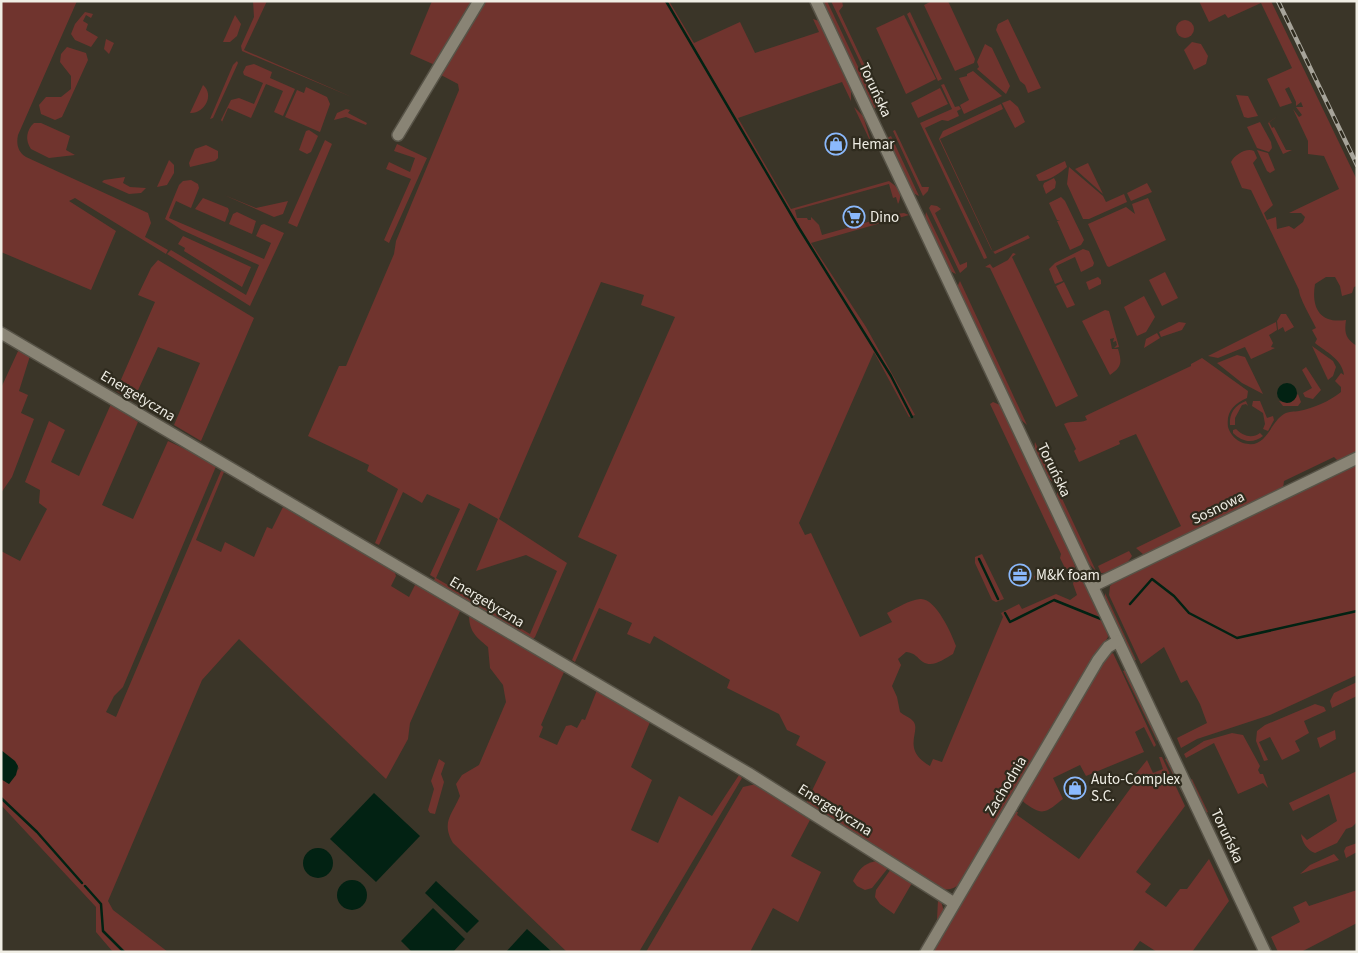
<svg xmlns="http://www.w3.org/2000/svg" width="1358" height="953" font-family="'Source Sans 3',sans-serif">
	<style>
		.green { fill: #70342e; fill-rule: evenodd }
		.water { fill: #022213 }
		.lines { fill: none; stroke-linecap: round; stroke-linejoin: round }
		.stream { stroke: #022213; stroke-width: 2.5 }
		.minor-casing { stroke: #575347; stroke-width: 14 }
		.minor { stroke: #898475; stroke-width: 11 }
		.rail-casing { stroke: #a7a49a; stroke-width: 4.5 }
		.rail { stroke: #2f2b1e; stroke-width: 2.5; stroke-dasharray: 8; stroke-linecap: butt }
		.labels { text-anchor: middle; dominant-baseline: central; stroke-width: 4.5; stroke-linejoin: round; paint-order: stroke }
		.street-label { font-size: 15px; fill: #f0eee5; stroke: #2f2b1e }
		.poi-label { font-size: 15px; fill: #f0eee5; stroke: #2f2b1e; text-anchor: start }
	</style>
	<rect width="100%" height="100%" fill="#3a3528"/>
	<g class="green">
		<path d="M 1,1 L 77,1 L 18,135 C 16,144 18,152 26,157 L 148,213 L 151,223 L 145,237 L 168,250 L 166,254 L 75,198 L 69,201 L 116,231 L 91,290 L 1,252 Z"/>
		<path d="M 253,1 L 267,1 L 244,50 L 354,98 L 242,51 L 241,46 L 254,17 Z"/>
		<path d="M 432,1 L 473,1 L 435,65 L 410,54 Z"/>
		<path d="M 485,1 L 669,1 L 694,43 L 740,22 L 755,53 L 819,32 L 813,19 L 819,21 L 851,91 L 851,101 L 842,82 L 738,118 L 791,209 L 889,181 C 896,186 904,192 898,204 L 896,197 L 893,198 L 889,184 L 795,210 L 797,218 L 807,218 L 808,220 L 811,220 L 811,217 L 819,225 L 822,235 L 896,214 L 904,213 L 909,215 L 811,243 L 866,327 L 915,415 L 909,417 L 874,352 L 799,523 L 805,535 L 811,533 L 860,637 L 892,622 L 887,613 C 897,608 909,600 920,599 C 935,597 952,634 956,646 L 953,654 C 944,659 933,668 923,662 C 917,658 916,653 906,652 L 898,659 L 901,665 L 892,686 L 897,697 L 900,712 C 904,716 910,717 913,721 C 922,731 900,749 930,766 L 933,759 L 942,762 L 1003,617 L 1001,613 L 1019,604 L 1022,609 L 1056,594 L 1070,600 L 1077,595 L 1073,584 L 1074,580 L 1079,578 L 1083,580 L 1107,630 L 1108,637 L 961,883 C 954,889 948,891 939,888 L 819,814 L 806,803 L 826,762 L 796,745 L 800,736 L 787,730 L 779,714 L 727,688 L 730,680 L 654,636 L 650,644 L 627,634 L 632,623 L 599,608 L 575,662 L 572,660 L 617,555 L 578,537 L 675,317 L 641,305 L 644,295 L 601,282 L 499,519 L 567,563 L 535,637 L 531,641 L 433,582 L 435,578 L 430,575 L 460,509 L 427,494 L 422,503 L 403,492 L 379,545 L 375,543 L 398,489 L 367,471 L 369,465 L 308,436 L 339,366 L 346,366 L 394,254 L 396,241 L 459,90 L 458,84 L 441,75 ZM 469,503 L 498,519 L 476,571 L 526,555 L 557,571 L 530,634 L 436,578 Z"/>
		<path d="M 823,1 L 827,1 L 877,107 L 873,109 Z"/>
		<path d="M 831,1 L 842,1 L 843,6 L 839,11 L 883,104 L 881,106 Z"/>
		<path d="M 932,1 L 948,1 L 975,59 L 974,63 L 955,71 L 924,5 Z"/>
		<path d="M 1199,1 L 1271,1 L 1357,180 L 1357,286 L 1354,287 L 1352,293 L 1342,296 L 1340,286 L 1335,277 L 1326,277 L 1315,284 C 1311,308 1320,324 1346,320 C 1344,334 1346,339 1357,346 L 1357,453 L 1338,461 L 1334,457 L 1284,481 L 1283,488 L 1144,555 L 1136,548 L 1181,526 L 1136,434 L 1119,441 L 1120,444 L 1079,462 L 1074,451 L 1076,449 L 1064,424 C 1072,420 1078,424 1087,420 L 1085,416 L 1191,366 L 1191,364 L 1202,358 L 1248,391 L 1247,398 C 1234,404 1226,411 1228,427 C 1230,434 1235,440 1243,443 C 1267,450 1269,423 1284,414 C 1289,411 1294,412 1299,411 C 1314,408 1330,401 1341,392 L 1341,387 L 1335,381 L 1341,373 L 1344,375 C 1342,359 1326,352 1315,343 L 1317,339 L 1312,330 L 1316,328 C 1313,321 1299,298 1299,290 L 1251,190 L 1242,188 L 1231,162 C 1234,155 1247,147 1254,151 L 1257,158 L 1253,163 L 1273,205 L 1264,213 L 1267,220 L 1276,217 L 1277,229 L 1289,226 L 1294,229 L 1303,222 L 1305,217 L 1301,213 L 1289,213 L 1339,189 L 1324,156 L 1308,154 L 1308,141 L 1293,109 L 1299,117 L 1302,115 L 1296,107 L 1303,107 L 1301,102 L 1296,106 L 1296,102 L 1289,87 L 1285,89 L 1292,103 L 1280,107 L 1267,79 L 1292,68 L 1261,3 L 1228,18 L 1225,14 L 1209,22 Z"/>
		<path d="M 85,12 L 93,14 L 91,18 L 86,15 L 83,21 L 88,24 L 86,30 L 98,37 L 91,47 L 75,40 L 71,34 L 75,24 Z"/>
		<path d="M 910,12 L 942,79 L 938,81 L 907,14 Z"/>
		<path d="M 235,15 L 241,24 L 237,36 L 230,42 L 223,42 Z"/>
		<path d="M 904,15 L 936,79 L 906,94 L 876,28 Z"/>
		<path d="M 1008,19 L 1041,88 L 1028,93 L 1025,85 L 1020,81 L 996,30 L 998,24 Z"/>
		<circle cx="1185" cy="29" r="9"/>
		<path d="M 106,39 L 114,43 L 109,54 L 104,49 Z"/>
		<path d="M 1192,42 L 1201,44 L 1208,56 L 1206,64 L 1194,70 L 1184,50 Z"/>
		<path d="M 985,44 L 992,48 L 1010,86 L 1006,94 L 977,69 L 979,67 L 977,62 Z"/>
		<path d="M 67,47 L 86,53 L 88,60 L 62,117 L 55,120 L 41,114 L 39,105 L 46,97 L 61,97 L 71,89 L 71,76 L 60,62 L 61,54 Z"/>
		<path d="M 237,61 L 238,63 L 213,118 L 210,119 L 233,65 Z"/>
		<path d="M 254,64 L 272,72 L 270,78 L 295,89 L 283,116 L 274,112 L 283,91 L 266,84 L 251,118 L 228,108 L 222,122 L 224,125 L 221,120 L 231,100 L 239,98 L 254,104 L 263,83 L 244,75 L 243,72 L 246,66 Z"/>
		<path d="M 973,71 L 1002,96 L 964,114 L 960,105 L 969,100 L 959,78 L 967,76 L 967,74 Z"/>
		<path d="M 944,84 L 955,107 L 959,106 L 961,109 L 957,111 L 959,116 L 948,121 L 942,120 L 925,128 L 986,255 L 987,258 L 984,259 L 920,123 L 952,109 L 941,85 Z"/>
		<path d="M 203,85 C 215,95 204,114 190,113 Z"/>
		<path d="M 306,87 L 327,97 L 330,104 L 320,132 L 285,117 L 297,90 L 304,93 Z"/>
		<path d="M 940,88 L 948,104 L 918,118 L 911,103 Z"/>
		<path d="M 1236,95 L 1248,96 L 1258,116 L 1248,118 L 1244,117 Z"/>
		<path d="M 1010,100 L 1018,107 L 1025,122 L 1015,128 L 1002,103 Z"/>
		<path d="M 1001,104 L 1003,109 L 940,139 L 993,252 L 1028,235 L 1030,238 L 995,254 L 991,249 L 939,139 L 943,131 Z"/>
		<path d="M 854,107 L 863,116 L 872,145 Z"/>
		<path d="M 346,109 L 350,110 L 348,113 L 367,123 L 366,125 L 346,117 L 334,120 L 337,113 Z"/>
		<path d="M 1278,116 L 1269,122 L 1272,128 L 1274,127 L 1286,150 L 1292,150 L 1283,154 L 1268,123 Z"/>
		<path d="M 1260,122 L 1271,142 L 1272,148 L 1269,152 L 1257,148 L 1247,127 Z"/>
		<path d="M 34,123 L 41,123 L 70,136 L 66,150 L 75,155 L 49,158 L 31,149 C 25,141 26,130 34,123 Z"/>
		<path d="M 309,130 L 318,136 L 311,152 L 307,154 L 299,150 L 306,131 Z"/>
		<path d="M 895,130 L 922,187 L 929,187 L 928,191 L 923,196 L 893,131 Z"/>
		<path d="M 891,136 L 919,196 L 913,193 L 887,138 Z"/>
		<path d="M 325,140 L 332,144 L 297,227 L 288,223 Z"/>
		<path d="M 397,144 L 427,158 L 389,243 L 384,240 L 411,179 L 386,169 L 389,162 L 410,172 L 415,158 L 394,151 Z"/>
		<path d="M 206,145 L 218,151 L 218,158 L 215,161 L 190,167 L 189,163 L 195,149 Z"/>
		<path d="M 1257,150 L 1268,153 L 1275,170 L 1270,173 L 1267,171 Z"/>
		<path d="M 169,160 L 174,165 L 174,173 L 167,185 L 157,187 Z"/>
		<path d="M 1065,161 L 1067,167 C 1060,173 1049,181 1039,181 L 1036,175 Z"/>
		<path d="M 1088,163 L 1103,194 L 1075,169 Z"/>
		<path d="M 1069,167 L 1103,196 L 1106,202 L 1124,194 L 1127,202 L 1089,219 L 1083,219 L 1067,184 Z"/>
		<path d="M 125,177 L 123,183 L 130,187 L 146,188 L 141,193 L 129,194 L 102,182 L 104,180 Z"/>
		<path d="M 1054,178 L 1056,182 L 1055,188 L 1046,194 L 1043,186 L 1044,183 Z"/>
		<path d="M 191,180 L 198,184 L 199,188 L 191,208 L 176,201 L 169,218 L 264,259 L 271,243 L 256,236 L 261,225 L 264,224 L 284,233 L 250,306 L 167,254 L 171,250 L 246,295 L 259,265 L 182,230 L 165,219 L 179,185 L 183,181 Z"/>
		<path d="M 1147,183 L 1152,192 L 1131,201 L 1127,193 Z"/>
		<path d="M 224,195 L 256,208 L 288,201 L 283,214 L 274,217 Z"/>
		<path d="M 1061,197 L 1065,201 L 1084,240 L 1081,245 L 1070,250 L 1057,221 L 1060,220 L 1057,220 L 1049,203 Z"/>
		<path d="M 203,198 L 228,208 L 229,211 L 225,222 L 195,209 Z"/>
		<path d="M 1148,198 L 1166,240 L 1109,267 L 1107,266 L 1088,224 L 1126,207 L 1135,214 L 1132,204 Z"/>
		<path d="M 931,205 L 937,206 L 941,209 L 935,213 L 960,265 L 967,262 L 967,267 L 960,273 L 929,208 Z"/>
		<path d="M 237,212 L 256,221 L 252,234 L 229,224 L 233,214 Z"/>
		<path d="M 926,212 L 956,274 L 950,271 L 925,219 Z"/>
		<path d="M 183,236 L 251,267 L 242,287 L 184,251 L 185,248 L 178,244 Z"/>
		<path d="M 1083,249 L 1089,251 L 1094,263 L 1093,266 L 1081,272 L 1075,257 L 1056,266 L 1063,281 L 1055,284 L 1049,269 L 1055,263 Z"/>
		<path d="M 1013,253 L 1016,254 L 1012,257 L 1078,396 L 1056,407 L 990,268 L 985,267 L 990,264 L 993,268 L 1008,260 Z"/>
		<path d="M 158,260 L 254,318 L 201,441 L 174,425 L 200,363 L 158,347 L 133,401 L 116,391 L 155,302 L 138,295 L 151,268 Z"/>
		<path d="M 1165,272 L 1178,298 L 1162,306 L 1149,280 Z"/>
		<path d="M 1098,277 L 1101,280 L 1101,284 L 1089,290 L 1086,282 Z"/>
		<path d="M 960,281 L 1027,425 L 1019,418 L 957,287 Z"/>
		<path d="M 1064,282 L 1075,305 L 1067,308 L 1056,286 Z"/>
		<path d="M 1144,296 L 1155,317 L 1146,332 L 1137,336 L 1124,307 Z"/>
		<path d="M 1105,310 L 1109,311 L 1119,347 L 1114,348 L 1117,345 L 1116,341 L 1113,342 L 1114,338 L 1110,339 L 1112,349 L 1118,349 C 1122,362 1122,367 1110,375 L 1082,321 Z"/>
		<path d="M 1281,314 L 1286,314 L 1294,327 L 1285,332 L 1283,327 L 1278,330 L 1277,321 Z"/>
		<path d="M 1179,322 L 1186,323 L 1182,330 L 1161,337 L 1159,332 Z"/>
		<path d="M 1276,322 L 1277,330 L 1269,335 L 1273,343 L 1271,347 L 1275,348 L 1251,359 L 1245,347 L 1218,358 L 1208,356 Z"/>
		<path d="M 1157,333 L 1160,338 L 1144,348 L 1146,339 Z"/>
		<path d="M 1312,346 L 1333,361 L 1336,367 L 1333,376 L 1328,380 Z"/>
		<path d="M 19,349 L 30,356 L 19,391 L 28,395 L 21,413 L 34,419 L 12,477 L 1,493 L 1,388 Z"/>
		<path d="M 1237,355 L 1245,357 L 1263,394 L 1242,383 L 1217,363 Z"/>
		<path d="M 1306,367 L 1321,390 L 1313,399 L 1305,397 L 1303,393 L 1312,388 L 1302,370 Z"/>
		<path d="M 1298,394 L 1301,402 L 1298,406 L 1283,406 L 1279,401 L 1290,403 Z"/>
		<path d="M 1246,401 L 1248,406 L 1246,404 L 1242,405 L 1235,418 L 1235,425 L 1230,425 C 1229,413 1235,405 1246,401 Z"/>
		<path d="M 1253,401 L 1260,401 L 1267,418 L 1273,416 L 1274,420 L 1268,431 L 1263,429 L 1265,424 L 1263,413 L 1252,406 Z"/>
		<path d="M 993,402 L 1000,405 L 1073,559 L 1075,567 L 1072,571 L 1065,568 L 1060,558 L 1061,554 L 990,404 Z"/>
		<path d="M 111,404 L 138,422 L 102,505 L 133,519 L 168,441 L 217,464 L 123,687 L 114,696 L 106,712 L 116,717 L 221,471 L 225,468 L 250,483 L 250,487 L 224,472 L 196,540 L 221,552 L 225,542 L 254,557 L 267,527 L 272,529 L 283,507 L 394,570 L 396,576 L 391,586 L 409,597 L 417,581 L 461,609 L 410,723 L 408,739 L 386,779 L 239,639 L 202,680 L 108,901 L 113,910 L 168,952 L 113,952 L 96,932 L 96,907 L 1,805 L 1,779 L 9,784 L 19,768 L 1,750 L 1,551 L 20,561 L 47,509 L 39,503 L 40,490 L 25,482 L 49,421 L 65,430 L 51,462 L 79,476 Z"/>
		<path d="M 1236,429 C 1243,436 1252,439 1260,433 L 1263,436 C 1253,444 1242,442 1233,433 L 1233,430 Z"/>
		<path d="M 1035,442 L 1054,482 C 1043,478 1033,453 1035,442 Z"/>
		<path d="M 1357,465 L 1357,675 L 1270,715 L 1197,739 L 1181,748 L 1177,738 L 1207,723 L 1200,704 L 1187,680 L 1181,683 L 1164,647 L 1141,664 L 1109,595 L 1110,586 L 1117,580 Z"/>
		<path d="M 1058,490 L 1096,571 L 1088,563 L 1056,497 Z"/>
		<path d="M 1129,551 L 1132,556 C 1127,566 1112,573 1101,573 L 1098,566 Z"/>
		<path d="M 982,554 L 1004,599 L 996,602 L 992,600 L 975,563 L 975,557 Z"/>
		<path d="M 1054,567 L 1055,573 L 1050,581 L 1046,576 L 1035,580 L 1034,576 Z"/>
		<path d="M 1105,593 L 1136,660 L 1133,661 L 1105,600 Z"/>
		<path d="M 469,614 L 564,672 L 541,725 L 543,727 L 539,737 L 557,745 L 566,726 L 571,725 L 577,728 L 582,719 L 585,720 L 597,690 L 650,722 L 631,767 L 652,780 L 631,830 L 658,843 L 679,796 L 712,816 L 739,775 L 742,778 L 639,952 L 567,952 L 453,843 C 441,822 452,815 460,796 L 456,784 L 462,775 L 479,765 L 506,702 L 503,685 L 490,668 L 488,647 C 475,636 469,631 469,614 Z"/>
		<path d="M 1113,653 L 1156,745 L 1154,747 L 1144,727 L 1135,732 L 1144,752 L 1086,776 L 1080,765 L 1053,778 L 1063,799 C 1053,806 1046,816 1034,809 C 1028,805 1024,804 1021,798 L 1103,659 Z"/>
		<path d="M 1126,670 L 1158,738 L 1157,741 L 1123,671 Z"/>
		<path d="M 1357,682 L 1357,696 L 1332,708 L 1330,701 L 1334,693 Z"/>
		<path d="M 1315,704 L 1324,707 L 1326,711 L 1304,721 L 1309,733 L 1295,741 L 1300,751 L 1282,760 L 1270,737 L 1259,742 L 1268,760 L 1264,761 L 1256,741 L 1257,731 L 1265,725 Z"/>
		<path d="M 1335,730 L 1336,739 L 1320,748 L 1317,738 Z"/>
		<path d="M 1232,733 L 1243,735 L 1260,766 L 1258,770 L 1260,774 L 1263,774 L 1268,788 L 1263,783 L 1238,794 L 1214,743 L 1186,758 L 1184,754 L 1204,741 Z"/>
		<path d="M 1159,757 L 1162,757 L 1185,806 L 1136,872 L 1151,884 L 1145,892 L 1166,907 L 1180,889 L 1187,889 L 1209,859 L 1229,901 L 1192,952 L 1157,952 L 1140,941 L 1132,952 L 932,952 L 1013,812 L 1018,812 L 1017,815 L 1079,859 L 1135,782 L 1135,775 L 1147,760 L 1153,773 L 1163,769 Z"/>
		<path d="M 1167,758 L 1187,799 L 1186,800 L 1165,759 Z"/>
		<path d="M 439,759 L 445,763 L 441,774 L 444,782 L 435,814 L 430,813 L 428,810 L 434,789 L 431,781 Z"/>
		<path d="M 1357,771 L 1356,823 L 1352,827 L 1346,829 L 1337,843 L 1315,853 C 1307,850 1302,842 1301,834 L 1307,840 L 1337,821 L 1329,794 L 1293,811 L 1289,803 Z"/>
		<path d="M 1192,779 L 1208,812 L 1206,813 L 1190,780 Z"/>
		<path d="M 756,784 L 810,820 L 791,856 L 821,872 L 798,922 L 773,908 L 750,952 L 646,952 L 743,787 Z"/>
		<path d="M 1357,843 L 1357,852 L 1346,858 L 1344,851 L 1346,847 Z"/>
		<path d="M 1334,854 L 1339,860 L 1300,874 L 1310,865 Z"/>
		<path d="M 876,861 L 888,868 L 872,888 L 865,890 L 857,886 L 853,881 C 859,869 863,864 876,861 Z"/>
		<path d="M 891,869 L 941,901 L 944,912 L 922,952 L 920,952 L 937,920 L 938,900 L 912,883 L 894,914 L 880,904 L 875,897 L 876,890 Z"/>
		<path d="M 1357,890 L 1357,923 L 1301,952 L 1278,952 L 1271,937 L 1300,922 L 1293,907 L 1306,901 L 1309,906 Z"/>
	</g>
	<g class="water">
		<circle cx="1287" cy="393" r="10"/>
		<path d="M 1,750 L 15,761 L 18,766 L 16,775 L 9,784 L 1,779 Z"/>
		<path d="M 374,793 L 420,836 L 376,882 L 330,839 Z"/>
		<circle cx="318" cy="863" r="15"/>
		<circle cx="352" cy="895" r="15"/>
		<path d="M 436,881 L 479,921 L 467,933 L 425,893 Z"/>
		<path d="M 433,908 L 465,939 L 453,952 L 412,952 L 401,941 Z"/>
		<path d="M 527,929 L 552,952 L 506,952 Z"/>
	</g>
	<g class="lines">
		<g class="stream">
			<path d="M 666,1 L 799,228 L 891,376 L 912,417"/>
			<path d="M 979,559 L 998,599"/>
			<path d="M 1130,604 L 1152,579 L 1174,596 L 1189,613 L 1237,638 L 1357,611"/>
			<path d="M 1005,613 L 1010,622 L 1054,600 L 1101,619"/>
			<path d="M 1,798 L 37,832 L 82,883"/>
			<path d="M 85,886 L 101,904 L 103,931 L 124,952"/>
		</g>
		<g class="minor-casing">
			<g id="minor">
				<path d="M 816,1 L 1265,952"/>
				<path d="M 398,135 L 479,1"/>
				<path d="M 1,333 L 748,773 L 954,903"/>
				<path d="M 1093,586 L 1357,458"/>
				<path d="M 926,952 L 1098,660 L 1108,647 L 1118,641"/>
			</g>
		</g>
		<use href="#minor" class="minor"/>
		<g class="rail-casing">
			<path id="rail" d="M 1278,1 L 1357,165"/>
		</g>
		<use href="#rail" class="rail"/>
	</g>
	<defs>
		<g id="shop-ring" transform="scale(1.125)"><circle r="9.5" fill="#2f2b1e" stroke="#8bb9fc" stroke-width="1.5"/><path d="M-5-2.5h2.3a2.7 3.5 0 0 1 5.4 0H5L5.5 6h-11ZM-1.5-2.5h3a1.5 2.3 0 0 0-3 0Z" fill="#8bb9fc"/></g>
		<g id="supermarket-ring" transform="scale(1.125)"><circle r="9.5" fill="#2f2b1e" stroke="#8bb9fc" stroke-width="1.5"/><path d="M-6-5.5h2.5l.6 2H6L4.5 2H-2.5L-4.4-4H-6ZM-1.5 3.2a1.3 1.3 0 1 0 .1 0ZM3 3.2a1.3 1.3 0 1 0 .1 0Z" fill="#8bb9fc"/></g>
		<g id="office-ring" transform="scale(1.125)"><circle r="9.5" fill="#2f2b1e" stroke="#8bb9fc" stroke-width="1.5"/><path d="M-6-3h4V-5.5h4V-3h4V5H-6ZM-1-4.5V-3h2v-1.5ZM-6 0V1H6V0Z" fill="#8bb9fc"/></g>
	</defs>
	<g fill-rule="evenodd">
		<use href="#shop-ring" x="836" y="144"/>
		<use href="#supermarket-ring" x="854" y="217"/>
		<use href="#office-ring" x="1020" y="575"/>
		<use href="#shop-ring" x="1075" y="788"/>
	</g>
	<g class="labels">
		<g class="street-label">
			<text transform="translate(875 90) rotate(65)">Toruńska</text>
			<text transform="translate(138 396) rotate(31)">Energetyczna</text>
			<text transform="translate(1054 470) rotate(64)">Toruńska</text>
			<text transform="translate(1218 508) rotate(-26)">Sosnowa</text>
			<text transform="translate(487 602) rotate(31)">Energetyczna</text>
			<text transform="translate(1006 786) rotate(-59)">Zachodnia</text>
			<text transform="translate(835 810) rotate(32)">Energetyczna</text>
			<text transform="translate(1227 836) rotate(65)">Toruńska</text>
		</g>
		<g class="poi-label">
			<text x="852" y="144">Hemar</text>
			<text x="870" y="217">Dino</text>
			<text x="1036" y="575">M&amp;K foam</text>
			<text x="1091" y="779">Auto-Complex<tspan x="1091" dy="17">S.C.</tspan></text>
		</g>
	</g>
	<rect width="1358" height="953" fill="none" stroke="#f0eee5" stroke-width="5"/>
</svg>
